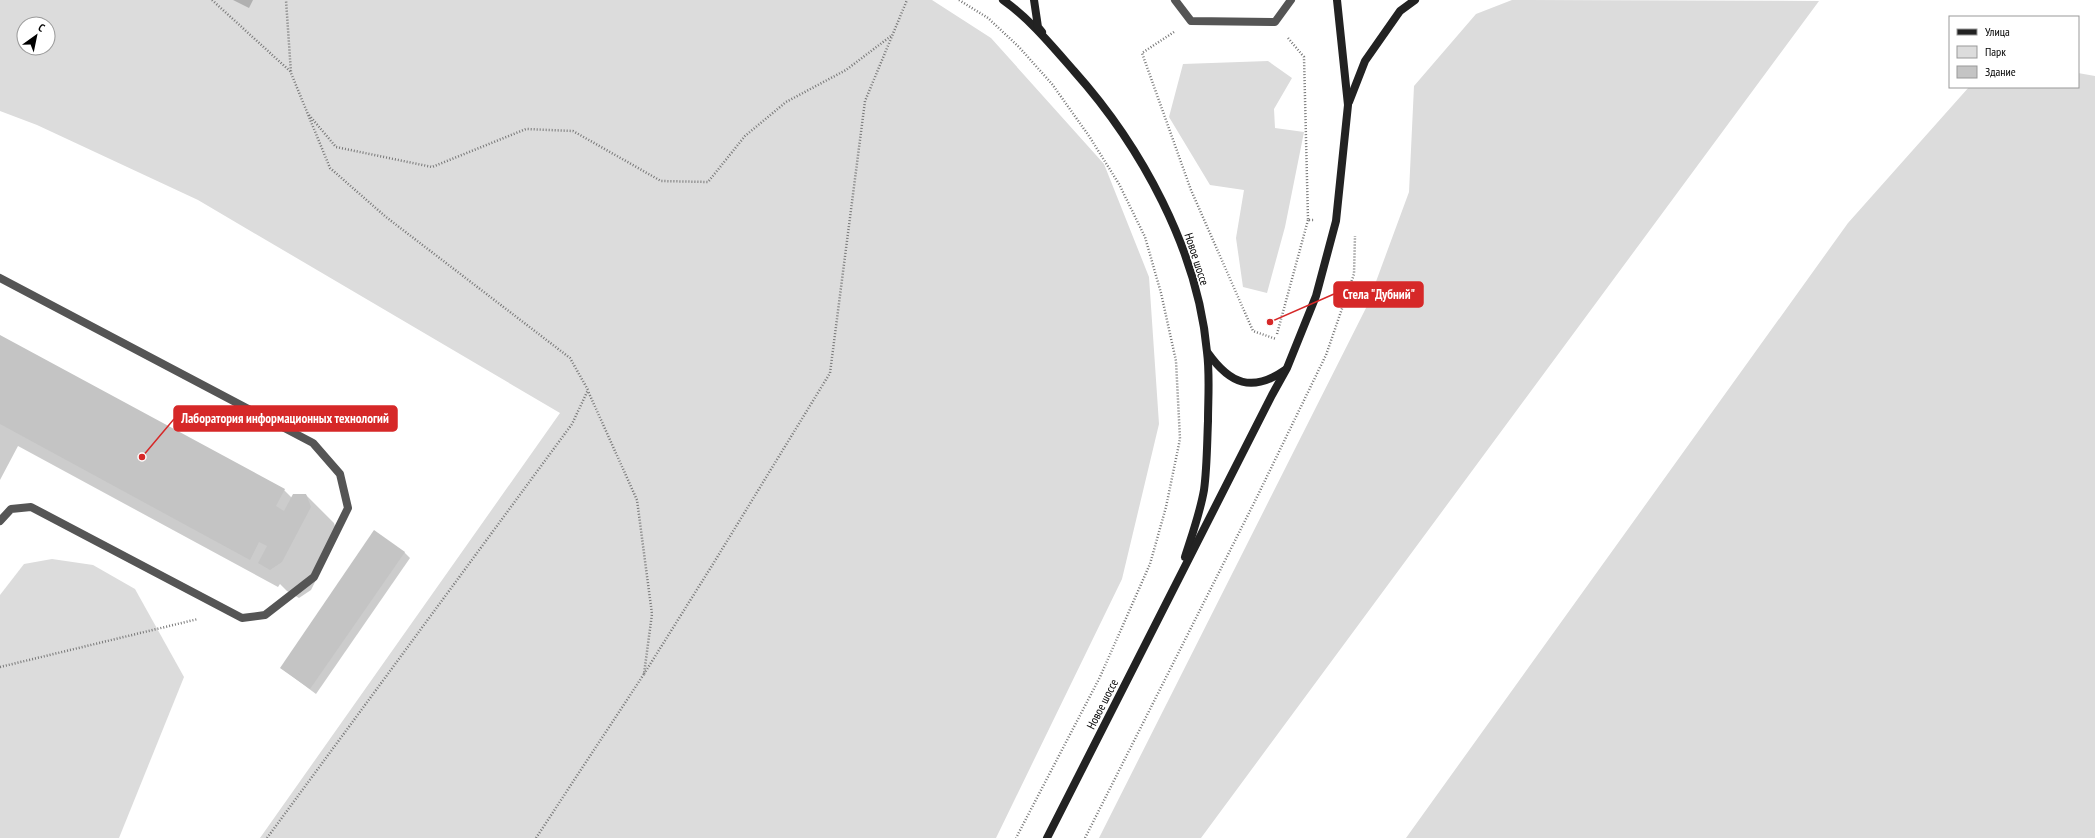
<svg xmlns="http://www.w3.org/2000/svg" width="2095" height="838" font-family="'PT Sans Narrow',sans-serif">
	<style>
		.green { fill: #dcdcdc; fill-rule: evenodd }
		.shadow { fill: #0003 }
		.building { fill: #c4c4c4 }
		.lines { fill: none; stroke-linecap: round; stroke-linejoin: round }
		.path { stroke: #777; stroke-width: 2.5; stroke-dasharray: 1 2; stroke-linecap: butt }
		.service { stroke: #555; stroke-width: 8 }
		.secondary { stroke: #222; stroke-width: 8 }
		.labels { text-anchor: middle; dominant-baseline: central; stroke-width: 3; stroke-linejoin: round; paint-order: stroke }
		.street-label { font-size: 12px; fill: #000; stroke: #fff }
		.leader { fill: none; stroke: #d62828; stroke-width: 1.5 }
		.callout-dot { fill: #d62828; stroke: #fff; stroke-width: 1.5 }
		.callout { fill: #d62828; stroke: #d62828; stroke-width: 1.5 }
		.callout-label { font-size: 13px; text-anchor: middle; font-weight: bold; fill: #fff }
	</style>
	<rect width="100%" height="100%" fill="#fff"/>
	<g class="green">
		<path d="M 0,0 L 932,0 L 991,38 L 1104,164 L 1149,277 L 1159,424 L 1122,579 L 996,838 L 260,838 L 560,413 L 198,200 L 37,125 L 0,111 ZM 24,24 L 48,24 L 48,48 L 24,48 Z"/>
		<path d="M 1512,0 L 1819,1 L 1201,838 L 1099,838 L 1367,306 L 1409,192 L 1414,86 L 1476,14 Z"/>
		<path d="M 1268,61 L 1292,78 L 1274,109 L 1275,128 L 1304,132 L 1285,227 L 1267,293 L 1243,287 L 1236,238 L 1244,190 L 1210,185 L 1169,117 L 1183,64 Z"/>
		<path d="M 2078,73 L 2095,76 L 2095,838 L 1406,838 L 1848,223 L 1969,87 L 2078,87 Z"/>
		<path d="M 52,559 L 93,565 L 135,589 L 184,677 L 119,838 L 0,838 L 0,595 L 24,564 Z"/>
	</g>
	<g class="shadow">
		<path d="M 233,0 L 253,0 L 249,8 Z"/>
		<path d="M 0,336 L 284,490 L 292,498 L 306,495 L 334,523 L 338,536 L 311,590 L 299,598 L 287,591 L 280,584 L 278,587 L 18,446 L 0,480 Z"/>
		<path d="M 404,552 L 410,558 L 316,694 L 281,668 Z"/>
	</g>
	<g class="building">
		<path d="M 0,335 L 285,489 L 276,506 L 284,511 L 293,494 L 306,494 L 311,507 L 282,562 L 270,570 L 258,563 L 267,546 L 259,542 L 250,560 L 0,424 Z"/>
		<path d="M 374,530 L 405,552 L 310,689 L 280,668 Z"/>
	</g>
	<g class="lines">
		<g class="path">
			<path d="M 212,0 L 291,72"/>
			<path d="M 959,0 L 988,18 L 1019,47 L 1052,84 L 1089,136 L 1119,184 L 1145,237 L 1161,293 L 1176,361 L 1180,439 L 1166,507 L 1150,564 L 1100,677 L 1016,838"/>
			<path d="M 1174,32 L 1142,53 L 1191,190 L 1253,331 L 1276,339"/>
			<path d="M 1288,38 L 1304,57 L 1308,220 L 1315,220"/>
			<path d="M 309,115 L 336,147 L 432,167 L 526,129 L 573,131 L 661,181 L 708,182 L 745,136 L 786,102 L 846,70 L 891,36"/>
			<path d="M 1277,334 L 1308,220"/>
			<path d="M 0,667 L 198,619"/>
			<path d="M 644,674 L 713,564 L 830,373 L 865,101 L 907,0"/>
			<path d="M 267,838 L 572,424 L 588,390 L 570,358 L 386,217 L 330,168 L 291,73 L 286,0"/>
			<path d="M 536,838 L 644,674 L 652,614 L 637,500 L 588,391"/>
			<path d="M 1085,838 L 1256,499 L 1326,355 L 1354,274 L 1355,236"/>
		</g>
		<g class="service">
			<path d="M 1175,0 L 1191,21 L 1275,22 L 1291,0"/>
			<path d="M 0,278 L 313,443 L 340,474 L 348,508 L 314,577 L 265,615 L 242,618 L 31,507 L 11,509 L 0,521"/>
		</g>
		<g class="secondary">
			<path d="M 1003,0 C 1030,19 1052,46 1074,71 C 1141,146 1198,250 1207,352 C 1210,375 1208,399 1208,421 C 1207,444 1207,468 1204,490 C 1200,513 1192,535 1185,557"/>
			<path d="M 1034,0 L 1038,27 L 1042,32"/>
			<path d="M 1349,102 L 1365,61 L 1400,11 L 1415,0"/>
			<path d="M 1208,353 C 1230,384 1252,393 1285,370"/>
			<path d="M 1047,838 L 1272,395 L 1287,368 L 1316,296 L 1336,221 L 1348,105 L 1337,0"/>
		</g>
	</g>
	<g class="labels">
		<g class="street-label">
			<text transform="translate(1197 259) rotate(72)">Новое шоссе</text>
			<text transform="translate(1102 704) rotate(-63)">Новое шоссе</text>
		</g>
	</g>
	<path class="leader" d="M1270 322L1334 294M142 457L174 419"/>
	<g class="callout-dot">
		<circle cx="1270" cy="322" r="4"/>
		<circle cx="142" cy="457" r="4"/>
	</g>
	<g class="callout">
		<rect x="1334" y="282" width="89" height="25" rx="4"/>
		<rect x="174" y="406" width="223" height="25" rx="4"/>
	</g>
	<g class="callout-label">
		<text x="1379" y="299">Стела "Дубний"</text>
		<text x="285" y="423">Лаборатория информационных технологий</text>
	</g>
	<rect x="1949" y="16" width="130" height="72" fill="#ffffff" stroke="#999999"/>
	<rect x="1957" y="29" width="20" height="6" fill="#222222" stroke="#999999"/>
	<text x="1985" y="36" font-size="12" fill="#000000">Улица</text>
	<rect x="1957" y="46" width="20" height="12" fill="#dcdcdc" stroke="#999999"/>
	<text x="1985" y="56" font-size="12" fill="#000000">Парк</text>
	<rect x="1957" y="66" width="20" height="12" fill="#c4c4c4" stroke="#999999"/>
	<text x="1985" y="76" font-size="12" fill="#000000">Здание</text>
	<g transform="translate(36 36) rotate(33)"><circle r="19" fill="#ffffff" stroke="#999999"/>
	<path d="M0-3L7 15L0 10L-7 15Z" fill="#000000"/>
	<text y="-6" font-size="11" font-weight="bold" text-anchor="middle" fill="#000000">С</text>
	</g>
</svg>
